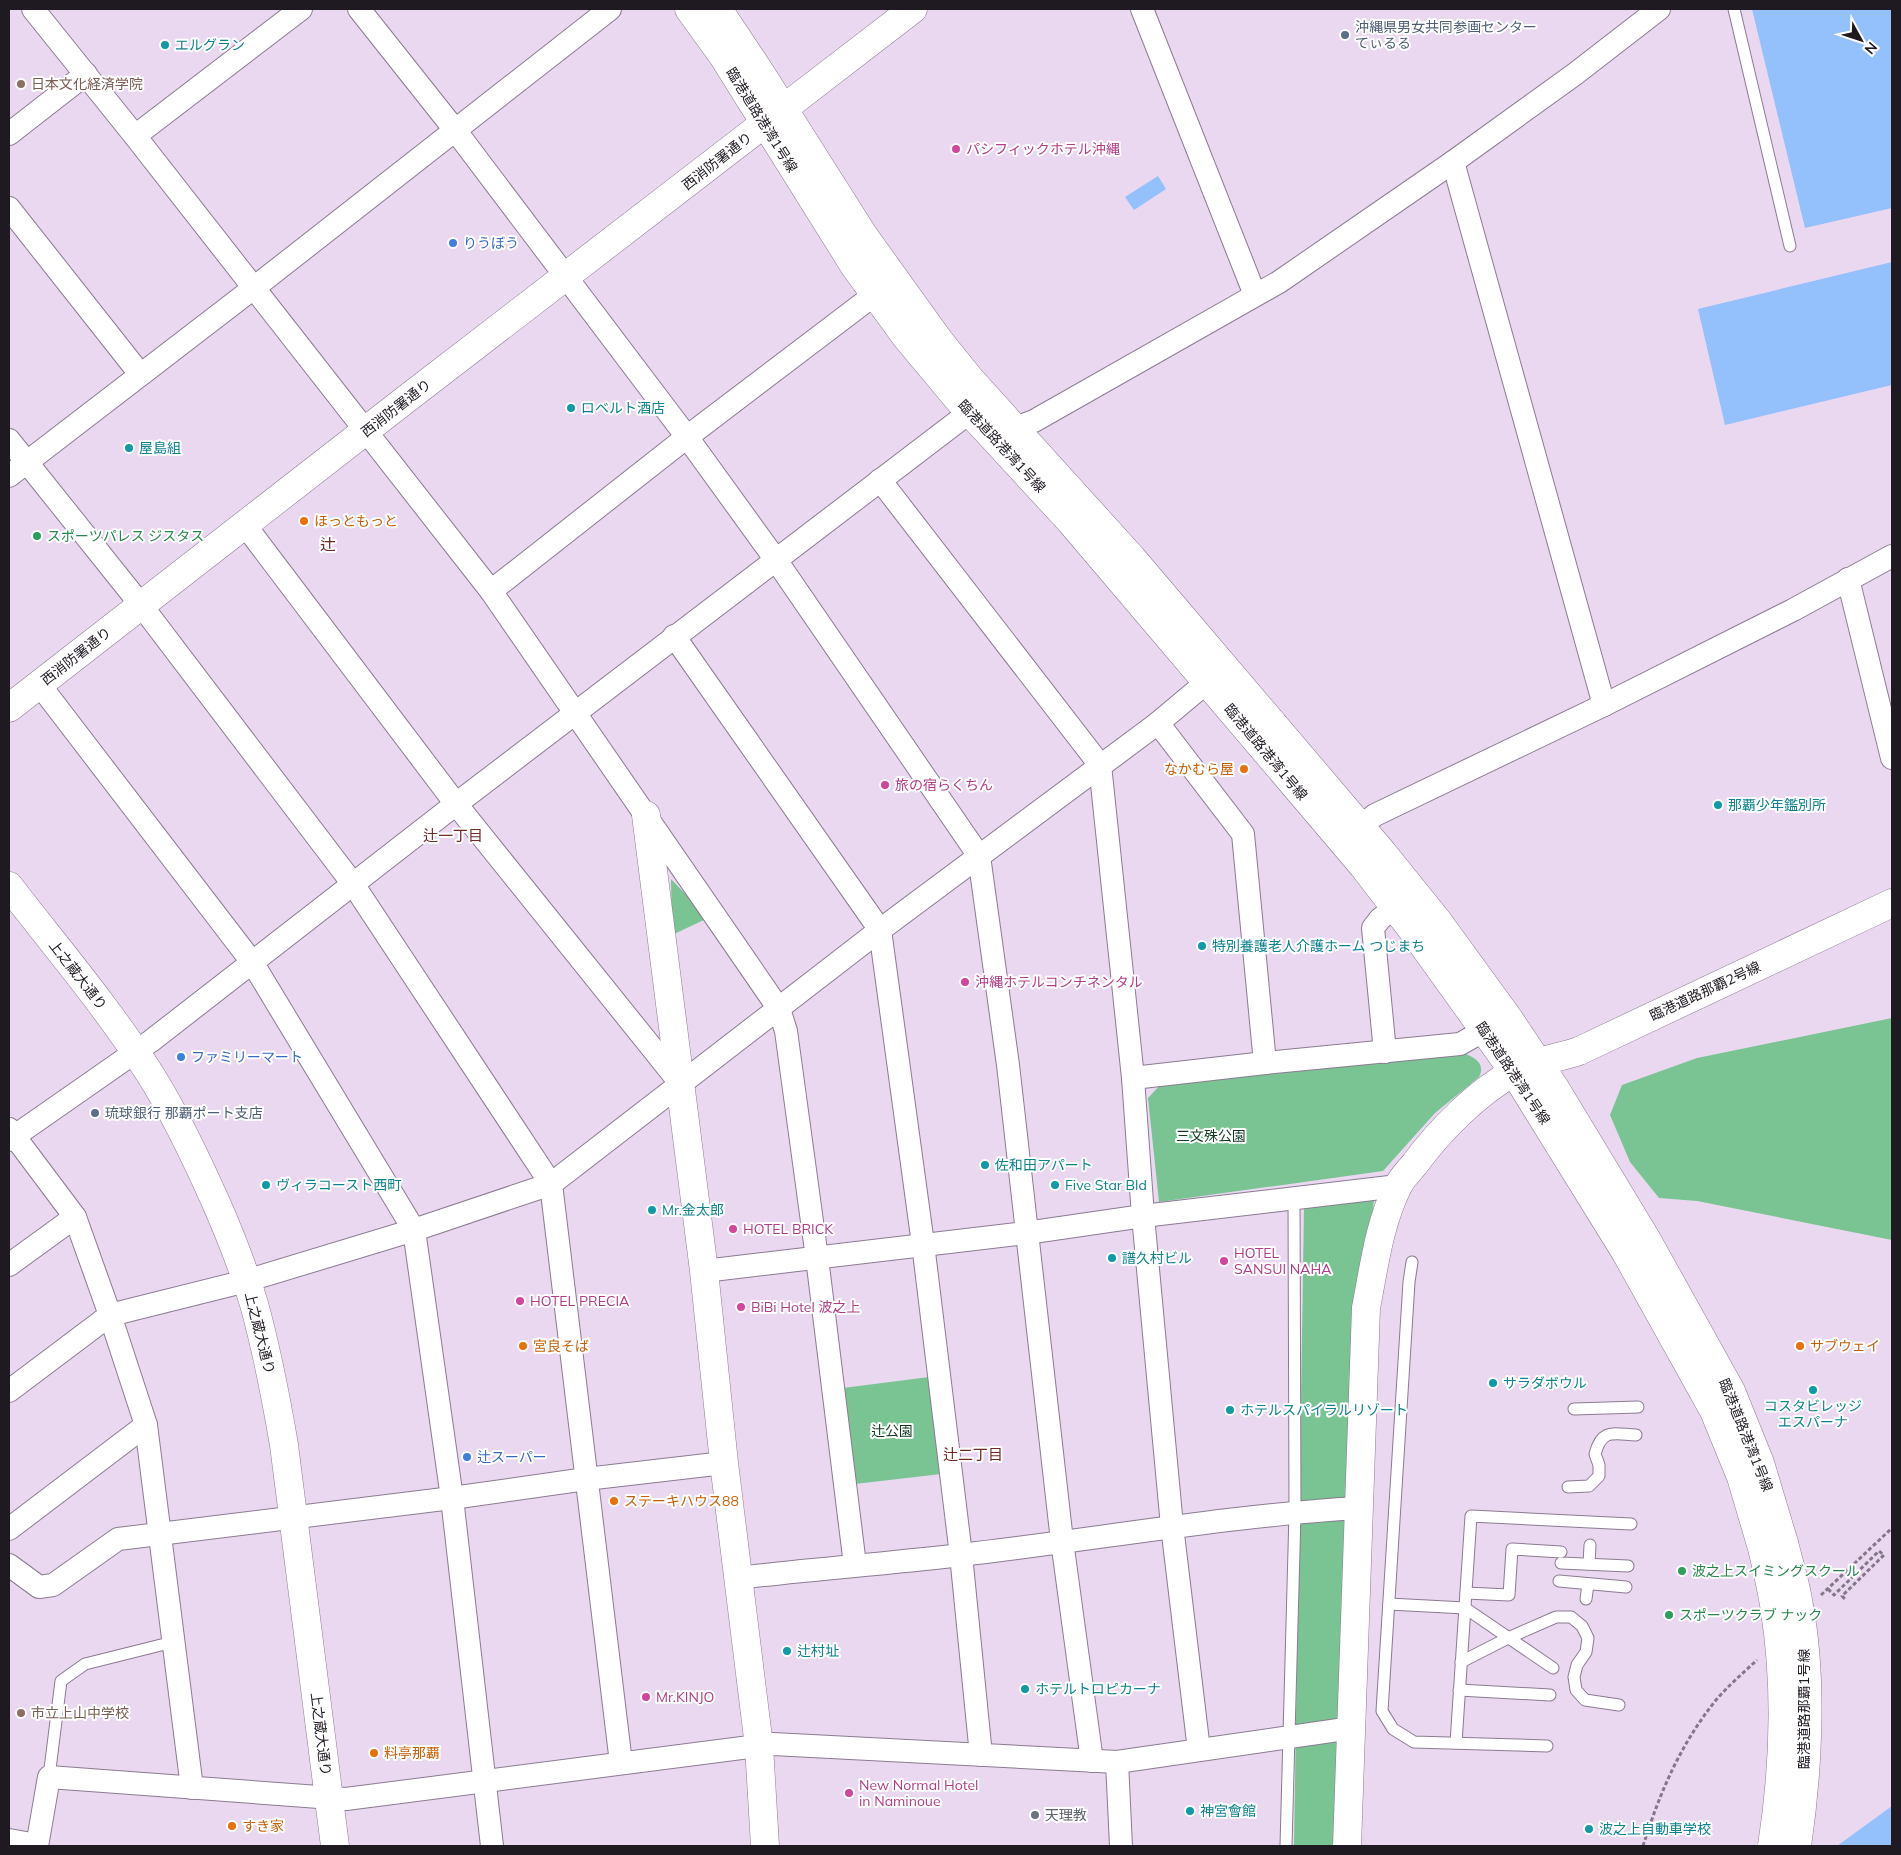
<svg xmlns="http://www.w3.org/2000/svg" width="1901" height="1855" font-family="Mulish,'Noto Sans JP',sans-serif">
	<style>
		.green { fill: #7ac494 }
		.water { fill: #94c0fb }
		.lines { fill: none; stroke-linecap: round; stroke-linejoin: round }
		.service-casing { stroke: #8b7b91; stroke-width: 13 }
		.minor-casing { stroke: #8b7b91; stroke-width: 24 }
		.tertiary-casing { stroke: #8b7b91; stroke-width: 29 }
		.secondary-casing { stroke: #8b7b91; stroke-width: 29 }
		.path { stroke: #837788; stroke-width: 3; stroke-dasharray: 4 2.5; stroke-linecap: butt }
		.service { stroke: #fff; stroke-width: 11 }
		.minor { stroke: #fff; stroke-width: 22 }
		.tertiary { stroke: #fff; stroke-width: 28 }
		.secondary { stroke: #fff; stroke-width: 28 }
		.tertiary-bridge-casing { stroke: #8b7b91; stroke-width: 29; stroke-linecap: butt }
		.tertiary-bridge { stroke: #fff; stroke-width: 28 }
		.service-dot { fill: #5c6f8a; stroke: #fff; stroke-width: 2 }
		.culture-dot { fill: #0f9aa8; stroke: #fff; stroke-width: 2 }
		.education-dot { fill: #8d6e63; stroke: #fff; stroke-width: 2 }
		.hotel-dot { fill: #d1479c; stroke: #fff; stroke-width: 2 }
		.shop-dot { fill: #3f7fe0; stroke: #fff; stroke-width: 2 }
		.food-dot { fill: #e8710a; stroke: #fff; stroke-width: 2 }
		.leisure-dot { fill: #2e9e5b; stroke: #fff; stroke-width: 2 }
		.worship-dot { fill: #6b7280; stroke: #fff; stroke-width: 2 }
		.labels { text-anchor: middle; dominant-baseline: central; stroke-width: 4; stroke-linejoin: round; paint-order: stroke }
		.service-label { font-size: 14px; fill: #4e5e75; stroke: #fff; text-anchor: start }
		.culture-label { font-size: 14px; fill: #0d838f; stroke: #fff; text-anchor: start }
		.education-label { font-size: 14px; fill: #785e54; stroke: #fff; text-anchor: start }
		.street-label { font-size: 14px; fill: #1f1922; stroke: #fff }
		.hotel-label { font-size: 14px; fill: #b23c85; stroke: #fff; text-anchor: start }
		.shop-label { font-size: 14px; fill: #366cbe; stroke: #fff; text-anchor: start }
		.food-label { font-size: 14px; fill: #c56008; stroke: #fff; text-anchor: start }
		.leisure-label { font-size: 14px; fill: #27864d; stroke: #fff; text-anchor: start }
		.park-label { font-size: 14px; fill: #123922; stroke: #fff }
		.worship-label { font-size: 14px; fill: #5b616d; stroke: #fff; text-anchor: start }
		.neighbourhood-label { font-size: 15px; fill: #6e2925; stroke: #fff }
		.quarter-label { font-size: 16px; fill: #6e2925; stroke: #fff }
	</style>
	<rect width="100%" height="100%" fill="#ead8f1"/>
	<g class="green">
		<path d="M 671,879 L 708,918 L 672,935 Z"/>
		<path d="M 1892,1018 L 1892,1240 L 1697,1201 L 1659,1198 L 1630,1162 L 1610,1115 L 1622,1085 L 1697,1058 Z"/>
		<path d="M 1459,1052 C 1471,1055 1487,1062 1479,1077 L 1435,1113 L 1383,1171 L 1159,1202 L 1148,1098 L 1165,1080 Z"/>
		<path d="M 1374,1199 L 1357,1384 L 1336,1846 L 1294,1846 L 1304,1207 Z"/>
		<path d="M 929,1377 L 941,1474 L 855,1484 L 843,1388 Z"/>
	</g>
	<g class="water">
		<path d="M 1752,9 L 1892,9 L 1892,208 L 1805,228 Z"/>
		<path d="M 1158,176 L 1166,189 L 1134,210 L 1125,197 Z"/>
		<path d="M 1892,262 L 1892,385 L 1725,425 L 1698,309 Z"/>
		<path d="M 1892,1806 L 1892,1846 L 1837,1846 Z"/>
	</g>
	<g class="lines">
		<g class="service-casing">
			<g id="service">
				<path d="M 1734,9 L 1790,246"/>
				<path d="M 1412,1262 L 1409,1282 L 1382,1711 L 1393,1729 L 1414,1742 L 1547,1746"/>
				<path d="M 1574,1409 L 1638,1407"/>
				<path d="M 1568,1487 L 1589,1486 L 1599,1476 L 1599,1465 L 1595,1454 C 1602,1428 1613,1434 1636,1435"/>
				<path d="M 1561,1563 L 1628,1566"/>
				<path d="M 1589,1564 L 1590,1545"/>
				<path d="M 1559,1581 L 1626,1587"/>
				<path d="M 1466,1593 L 1509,1595 L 1512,1549 L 1561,1552"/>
				<path d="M 1586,1599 L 1588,1584"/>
				<path d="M 1389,1604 L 1465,1608 L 1553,1668"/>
				<path d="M 1461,1662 L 1508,1638 L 1556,1617 L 1571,1617 L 1582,1626 L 1588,1638 L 1586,1652 L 1577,1665 L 1574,1677 L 1576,1690 L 1585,1700 L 1619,1705"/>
				<path d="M 1459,1690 L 1550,1695"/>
				<path d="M 1456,1743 L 1471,1516 L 1631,1524"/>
				<path d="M 49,1777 L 61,1681 L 85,1664 L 173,1642"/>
				<path d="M 1286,1846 L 1295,1513 L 1294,1198"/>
			</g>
		</g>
		<g class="minor-casing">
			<g id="minor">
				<path d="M 33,9 L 135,136 L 491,591 L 779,1009 L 786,1031 L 817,1258 L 855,1565"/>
				<path d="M 359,9 L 455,130 L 687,437 L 776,560 L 979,856 L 1008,1065 L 1062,1541 L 1092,1761"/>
				<path d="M 1142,9 L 1255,295"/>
				<path d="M 9,134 L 86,74"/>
				<path d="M 135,136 L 301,9"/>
				<path d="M 1453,162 L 1604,705"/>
				<path d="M 9,208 L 140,374"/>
				<path d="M 9,440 L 141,605 L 353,884 L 551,1184 L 621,1763"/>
				<path d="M 9,476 L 255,287 L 610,9"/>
				<path d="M 880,480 L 1100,765 L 1133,1078 L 1143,1216 L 1172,1526 L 1199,1750"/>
				<path d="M 245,525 L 456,804 L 681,1084"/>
				<path d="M 1848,579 L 1892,758"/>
				<path d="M 491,591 L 687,437 L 874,295"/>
				<path d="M 674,636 L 880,930 L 923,1244 L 961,1555 L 981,1755"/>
				<path d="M 39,684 L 252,962 L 414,1230 L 452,1498 L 492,1846"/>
				<path d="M 1158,723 L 1243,834 L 1265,1063"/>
				<path d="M 1348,836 L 1375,815 L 1604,705 L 1793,610 L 1892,556"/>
				<path d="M 1385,1052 L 1373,928 L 1380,919 L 1395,907"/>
				<path d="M 1133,1078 L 1265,1063 L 1460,1044 L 1485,1030"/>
				<path d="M 9,1129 L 75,1217 L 110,1315 L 146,1425 L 192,1788"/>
				<path d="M 9,1140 L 151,1041 L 456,804 L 970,412 L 1015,428 L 1034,421 L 1279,282 L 1453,162 L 1575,74 L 1659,9"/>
				<path d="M 9,1265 L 75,1217"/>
				<path d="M 704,1271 L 1026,1233 L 1143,1216 L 1398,1186"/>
				<path d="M 9,1391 L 110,1315 L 246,1281 L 414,1230 L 551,1184 L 880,930 L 1158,723 L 1207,682"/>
				<path d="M 9,1529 L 146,1425"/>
				<path d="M 9,1565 L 39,1587 L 53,1585 L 118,1539 L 452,1498 L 586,1479 L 724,1463"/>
				<path d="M 738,1578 C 812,1569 886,1564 960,1555 C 1093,1540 1224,1516 1358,1508"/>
				<path d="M 1117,1762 L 1121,1846"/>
				<path d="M 9,1840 L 37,1845"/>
				<path d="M 37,1846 L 49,1777 L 346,1799 L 773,1744 L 1117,1762 L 1352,1728"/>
			</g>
		</g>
		<g class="tertiary-casing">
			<g id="tertiary">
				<path d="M 689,9 L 723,56 L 855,267 L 906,337 L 962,404 L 1070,521 L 1363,866 L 1413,931 L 1514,1072 L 1626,1253 L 1714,1411 L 1741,1477 L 1762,1548"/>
				<path d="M 718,9 L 760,72 L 864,236 L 938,339 L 971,380 L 1132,558 L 1383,853 L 1437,920 L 1509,1019 L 1555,1088 L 1647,1240 L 1731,1391 L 1760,1463 L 1784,1543"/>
				<path d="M 9,708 L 405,400 L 913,9"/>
				<path d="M 646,815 L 704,1271 L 724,1463 L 759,1746 L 765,1846"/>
				<path d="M 1347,1846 L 1366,1308 C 1374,1267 1379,1224 1398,1186 C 1401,1179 1408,1172 1414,1165 C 1439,1131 1476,1093 1514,1072 C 1534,1061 1558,1058 1579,1051 L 1892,903"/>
			</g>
		</g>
		<g class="secondary-casing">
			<path id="secondary" d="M 9,886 C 56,947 108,1008 150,1074 C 176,1115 197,1160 217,1205 C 231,1237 244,1270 254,1304 C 267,1351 276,1398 284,1445 L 335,1846"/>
		</g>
		<g class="path">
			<path d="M 1828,1589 L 1834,1595 L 1879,1551 L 1884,1555 L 1842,1596 L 1845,1599"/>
			<path d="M 1821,1595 L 1892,1528"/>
			<path d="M 1643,1846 C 1660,1792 1680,1745 1716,1700 C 1728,1686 1743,1673 1757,1660"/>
		</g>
		<use href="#service" class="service"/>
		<use href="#minor" class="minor"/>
		<use href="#tertiary" class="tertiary"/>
		<use href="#secondary" class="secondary"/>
		<g class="tertiary-bridge-casing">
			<g id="tertiary-bridge">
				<path d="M 1784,1543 C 1789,1563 1796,1585 1799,1606 C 1813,1681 1808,1771 1797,1846"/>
				<path d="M 1762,1548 C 1767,1569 1772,1590 1775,1611 C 1787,1689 1784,1768 1772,1846"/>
			</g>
		</g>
		<use href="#tertiary-bridge" class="tertiary-bridge"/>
	</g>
	<g class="service-dot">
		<circle cx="1345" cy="35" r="5"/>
		<circle cx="95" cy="1113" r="5"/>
	</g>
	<g class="culture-dot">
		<circle cx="165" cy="45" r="5"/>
		<circle cx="571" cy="408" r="5"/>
		<circle cx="129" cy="448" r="5"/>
		<circle cx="1718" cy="805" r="5"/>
		<circle cx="1202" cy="946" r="5"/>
		<circle cx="985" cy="1165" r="5"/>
		<circle cx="266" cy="1185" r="5"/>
		<circle cx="1055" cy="1185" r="5"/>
		<circle cx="652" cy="1210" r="5"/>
		<circle cx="1112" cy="1258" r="5"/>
		<circle cx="1493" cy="1383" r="5"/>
		<circle cx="1813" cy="1390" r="5"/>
		<circle cx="1230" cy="1410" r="5"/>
		<circle cx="787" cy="1651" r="5"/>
		<circle cx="1025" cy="1689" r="5"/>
		<circle cx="1190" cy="1811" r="5"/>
		<circle cx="1589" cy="1829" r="5"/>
	</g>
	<g class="education-dot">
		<circle cx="21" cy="84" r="5"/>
		<circle cx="21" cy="1713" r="5"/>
	</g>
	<g class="hotel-dot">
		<circle cx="956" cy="149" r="5"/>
		<circle cx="885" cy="785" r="5"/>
		<circle cx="965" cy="982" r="5"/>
		<circle cx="733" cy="1229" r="5"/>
		<circle cx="1224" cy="1261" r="5"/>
		<circle cx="520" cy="1301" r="5"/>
		<circle cx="741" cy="1307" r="5"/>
		<circle cx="646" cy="1697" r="5"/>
		<circle cx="849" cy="1793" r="5"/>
	</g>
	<g class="shop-dot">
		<circle cx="453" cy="243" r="5"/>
		<circle cx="181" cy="1057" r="5"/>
		<circle cx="467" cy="1457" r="5"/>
	</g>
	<g class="food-dot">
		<circle cx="304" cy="521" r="5"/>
		<circle cx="1244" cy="769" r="5"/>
		<circle cx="523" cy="1346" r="5"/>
		<circle cx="1800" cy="1346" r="5"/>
		<circle cx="614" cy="1501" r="5"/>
		<circle cx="374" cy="1753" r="5"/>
		<circle cx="232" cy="1826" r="5"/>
	</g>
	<g class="leisure-dot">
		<circle cx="37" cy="536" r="5"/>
		<circle cx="1682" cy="1571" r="5"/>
		<circle cx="1669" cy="1615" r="5"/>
	</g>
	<circle class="worship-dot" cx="1035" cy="1815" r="5"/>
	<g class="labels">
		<g class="service-label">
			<text x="1355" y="27">沖縄県男女共同参画センター<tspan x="1355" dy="16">てぃるる</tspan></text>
			<text x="105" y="1113">琉球銀行 那覇ポート支店</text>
		</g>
		<g class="culture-label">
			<text x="175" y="45">エルグラン</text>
			<text x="581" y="408">ロベルト酒店</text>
			<text x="139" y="448">屋島組</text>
			<text x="1728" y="805">那覇少年鑑別所</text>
			<text x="1212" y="946">特別養護老人介護ホーム つじまち</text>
			<text x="995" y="1165">佐和田アパート</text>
			<text x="276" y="1185">ヴィラコースト西町</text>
			<text x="1065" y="1185">Five Star Bld</text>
			<text x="662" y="1210">Mr.金太郎</text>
			<text x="1122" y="1258">譜久村ビル</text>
			<text x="1503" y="1383">サラダボウル</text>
			<text x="1813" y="1406" text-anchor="middle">コスタビレッジ<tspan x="1813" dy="16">エスパーナ</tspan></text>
			<text x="1240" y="1410">ホテルスパイラルリゾート</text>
			<text x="797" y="1651">辻村址</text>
			<text x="1035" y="1689">ホテルトロピカーナ</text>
			<text x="1200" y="1811">神宮會館</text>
			<text x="1599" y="1829">波之上自動車学校</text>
		</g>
		<g class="education-label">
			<text x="31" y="84">日本文化経済学院</text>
			<text x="31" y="1713">市立上山中学校</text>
		</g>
		<g class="street-label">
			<text transform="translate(762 120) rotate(58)">臨港道路港湾1号線</text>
			<text transform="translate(717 161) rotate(-38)">西消防署通り</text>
			<text transform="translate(396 408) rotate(-38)">西消防署通り</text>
			<text transform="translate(1002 446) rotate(47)">臨港道路港湾1号線</text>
			<text transform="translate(76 656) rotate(-38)">西消防署通り</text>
			<text transform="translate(1266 752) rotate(50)">臨港道路港湾1号線</text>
			<text transform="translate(78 975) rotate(52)">上之蔵大通り</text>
			<text transform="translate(1705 991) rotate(-25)">臨港道路那覇2号線</text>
			<text transform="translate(1513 1073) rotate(56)">臨港道路港湾1号線</text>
			<text transform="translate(260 1333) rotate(76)">上之蔵大通り</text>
			<text transform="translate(1746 1435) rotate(68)">臨港道路港湾1号線</text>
			<text transform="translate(1804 1709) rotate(-90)">臨港道路那覇1号線</text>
			<text transform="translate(321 1734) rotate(83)">上之蔵大通り</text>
		</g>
		<g class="hotel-label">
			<text x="966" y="149">パシフィックホテル沖縄</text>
			<text x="895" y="785">旅の宿らくちん</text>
			<text x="975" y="982">沖縄ホテルコンチネンタル</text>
			<text x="743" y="1229">HOTEL BRICK</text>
			<text x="1234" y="1253">HOTEL<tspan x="1234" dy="16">SANSUI NAHA</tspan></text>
			<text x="530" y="1301">HOTEL PRECIA</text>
			<text x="751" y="1307">BiBi Hotel 波之上</text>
			<text x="656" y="1697">Mr.KINJO</text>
			<text x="859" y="1785">New Normal Hotel<tspan x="859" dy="16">in Naminoue</tspan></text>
		</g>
		<g class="shop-label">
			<text x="463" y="243">りうぼう</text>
			<text x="191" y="1057">ファミリーマート</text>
			<text x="477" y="1457">辻スーパー</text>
		</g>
		<g class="food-label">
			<text x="314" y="521">ほっともっと</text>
			<text x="1234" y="769" text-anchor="end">なかむら屋</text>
			<text x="533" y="1346">宮良そば</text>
			<text x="1810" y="1346">サブウェイ</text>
			<text x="624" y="1501">ステーキハウス88</text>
			<text x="384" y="1753">料亭那覇</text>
			<text x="242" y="1826">すき家</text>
		</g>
		<g class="leisure-label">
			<text x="47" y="536">スポーツパレス ジスタス</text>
			<text x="1692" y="1571">波之上スイミングスクール</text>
			<text x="1679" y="1615">スポーツクラブ ナック</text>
		</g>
		<g class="park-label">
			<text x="1211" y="1136">三文殊公園</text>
			<text x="892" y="1431">辻公園</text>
		</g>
		<g class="worship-label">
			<text x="1045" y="1815">天理教</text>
		</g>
		<g class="neighbourhood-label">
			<text x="453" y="835">辻一丁目</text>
			<text x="973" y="1454">辻二丁目</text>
		</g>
		<g class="quarter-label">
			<text x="328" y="544">辻</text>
		</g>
	</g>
	<rect width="1901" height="1855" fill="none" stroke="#1f1922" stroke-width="20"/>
	<g transform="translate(1861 40) rotate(130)" stroke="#ffffff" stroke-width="4" paint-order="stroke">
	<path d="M0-4L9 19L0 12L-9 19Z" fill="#1f1922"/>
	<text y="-8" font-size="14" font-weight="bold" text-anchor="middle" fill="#1f1922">N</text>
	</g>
</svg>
